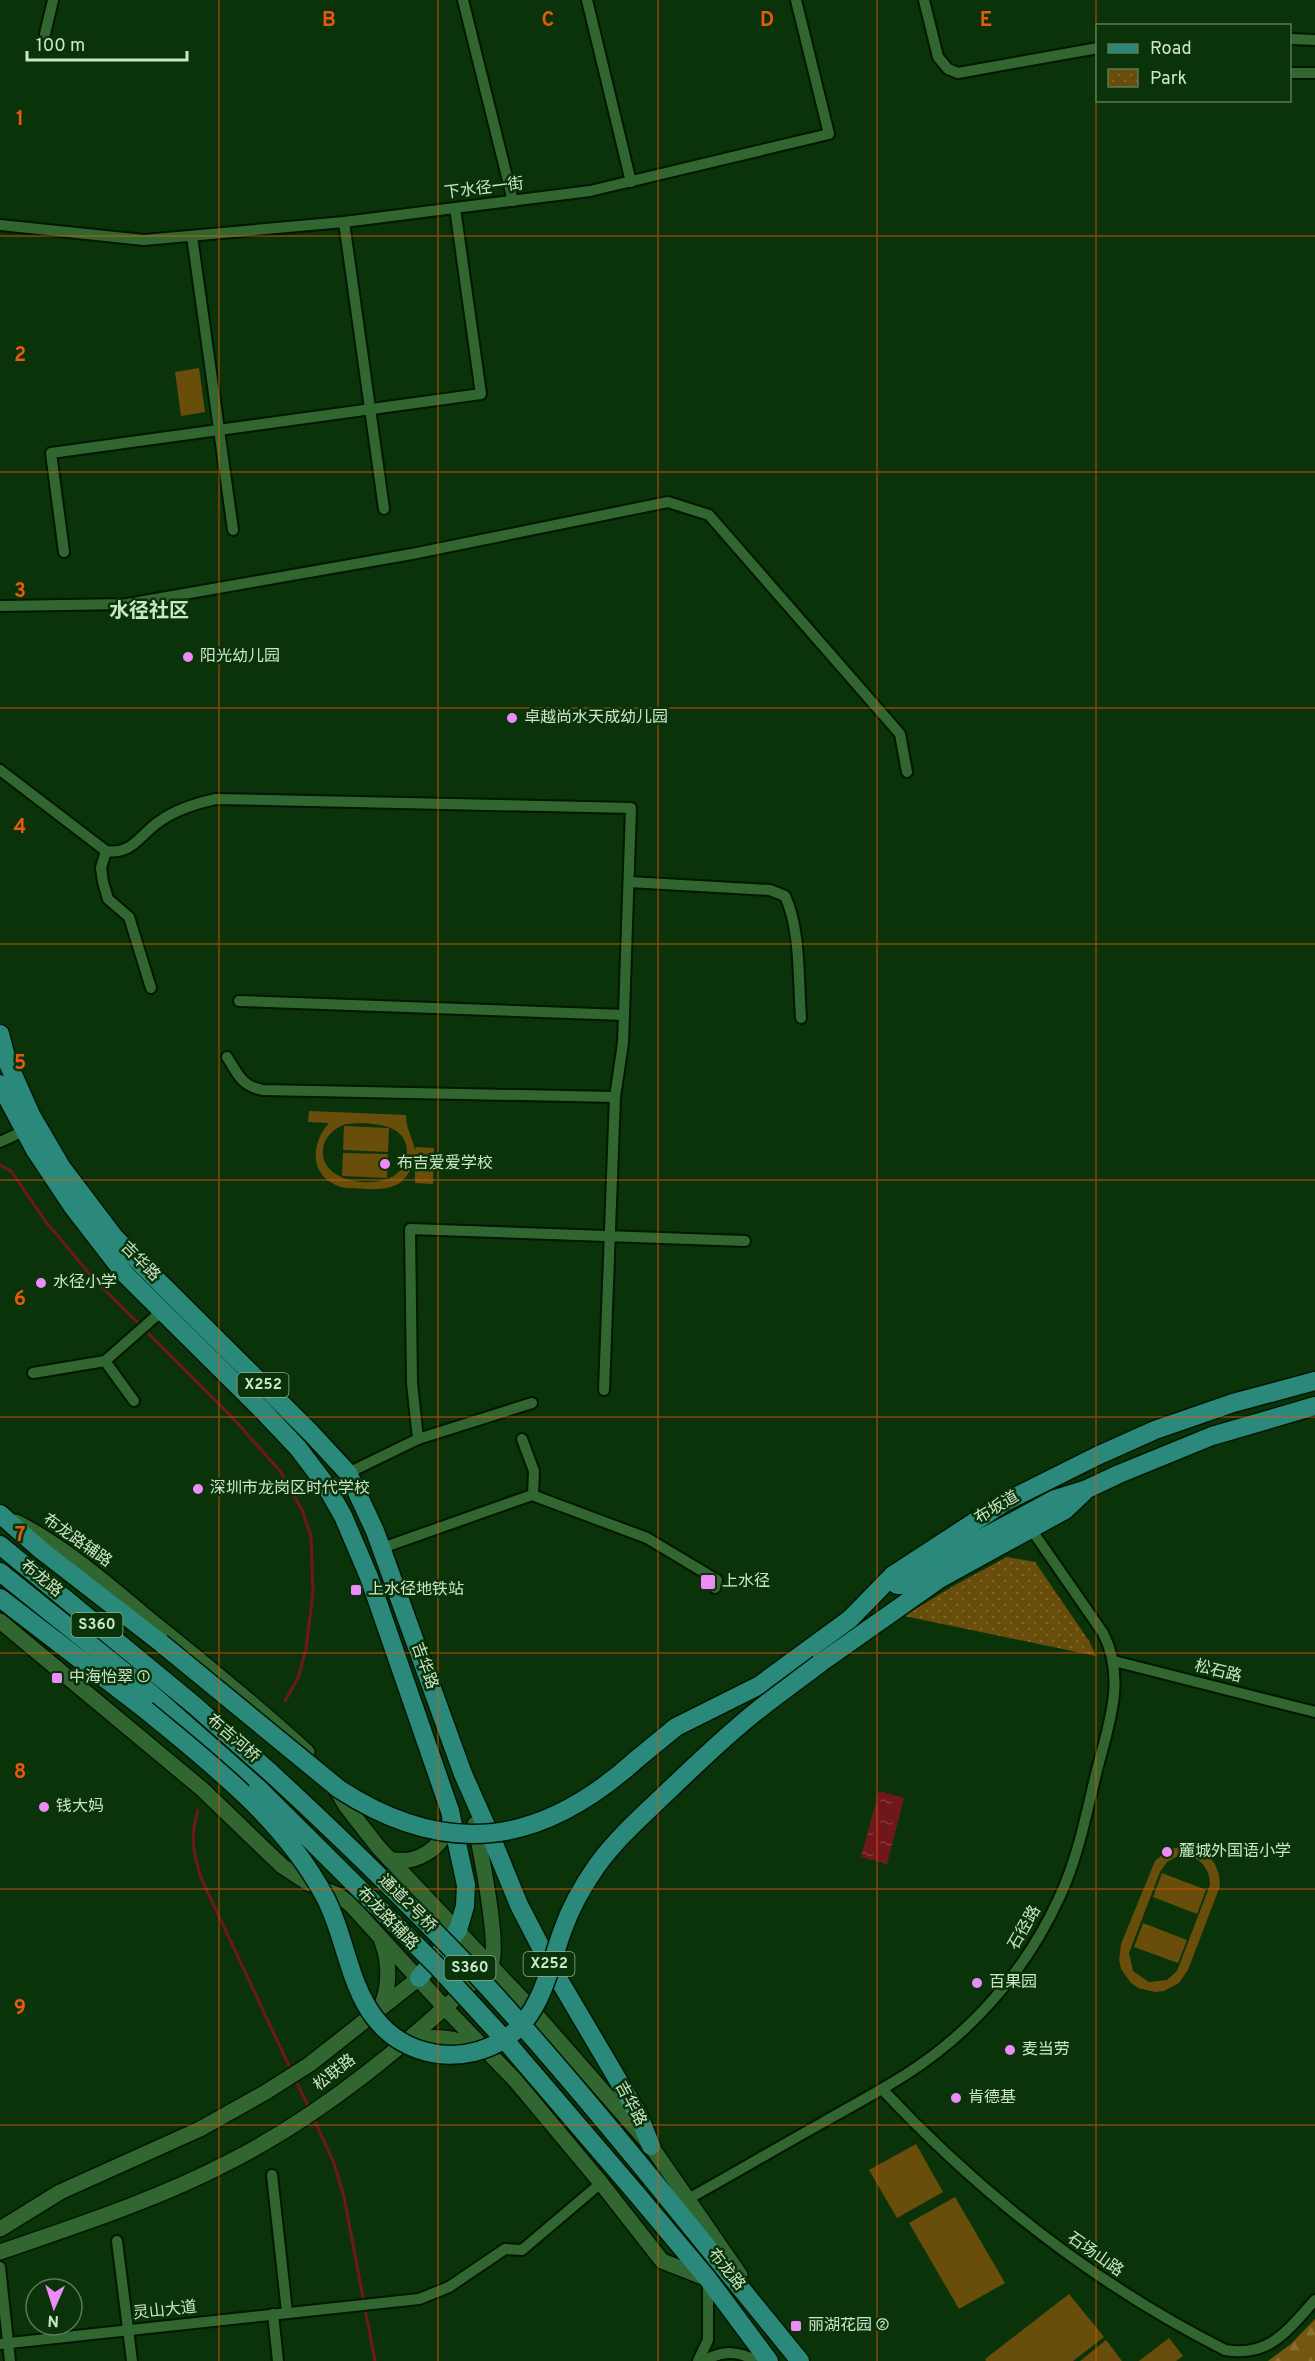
<svg xmlns="http://www.w3.org/2000/svg" width="1315" height="2361" font-family="Overpass,'Noto Sans SC',sans-serif">
	<style>
		.forest { fill: url(#forest-firs) }
		.park { fill: url(#park-dots) }
		.pitch { fill: #684d0b; fill-rule: evenodd }
		.water { fill: url(#water-ripples) }
		.lines { fill: none; stroke-linecap: round; stroke-linejoin: round }
		.stream { stroke: #70171c; stroke-width: 3 }
		.street-casing { stroke: #001801; stroke-width: 14 }
		.secondary-casing { stroke: #001801; stroke-width: 18 }
		.primary-casing { stroke: #001801; stroke-width: 21 }
		.street { stroke: #326630; stroke-width: 10 }
		.secondary { stroke: #326630; stroke-width: 15 }
		.primary { stroke: #2a897a; stroke-width: 18 }
		.primary-bridge-casing { stroke: #001801; stroke-width: 21; stroke-linecap: butt }
		.primary-bridge { stroke: #2a897a; stroke-width: 18 }
		.grid { fill: none; stroke: #e8590c; stroke-width: 1.5; stroke-opacity: 0.55 }
		.poi-dot { fill: #ed8cf9; stroke: #0b330a; stroke-width: 2 }
		.labels { text-anchor: middle; dominant-baseline: central; stroke-width: 5; stroke-linejoin: round; paint-order: stroke }
		.shield { fill: #0b330a; stroke: #91b08f; stroke-width: 1.5 }
		.shield-label { font-size: 15px; font-weight: bold; fill: #cbe6c8 }
		.street-label { font-size: 16px; fill: #cbe6c8; stroke: #0b330a }
		.poi-label { font-size: 16px; fill: #cbe6c8; stroke: #0b330a; text-anchor: start }
		.quarter-label { font-size: 20px; font-weight: bold; fill: #cbe6c8; stroke: #0b330a }
		.grid-label { font-size: 20px; text-anchor: middle; font-weight: bold; fill: #e8590c; stroke: #0b330a; stroke-width: 5; stroke-linejoin: round; paint-order: stroke }
	</style>
	<defs>
		<pattern id="forest-firs" width="22" height="20" patternUnits="userSpaceOnUse" patternTransform="scale(1.5)"><rect width="22" height="20" fill="#75570f"/><path d="M5 1l3.5 6h-7zM16 11l3.5 6h-7z" fill="#876f30"/></pattern>
		<pattern id="park-dots" width="8" height="8" patternUnits="userSpaceOnUse" patternTransform="scale(1.5)"><rect width="8" height="8" fill="#684d0b"/><path d="M2 2h.1M6 6h.1" fill="none" stroke="#7c672d" stroke-width="1.8" stroke-linecap="round"/></pattern>
		<pattern id="water-ripples" width="26" height="14" patternUnits="userSpaceOnUse" patternTransform="scale(1.5)"><rect width="26" height="14" fill="#70171c"/><path d="M2 4q2-2 4 0t4 0M15 11q2-2 4 0t4 0" fill="none" stroke="#83393c"/></pattern>
	</defs>
	<rect width="100%" height="100%" fill="#0b330a"/>
	<path class="forest" d="M 1315,2319 L 1315,2361 L 1268,2361 L 1291,2344 Z"/>
	<path class="park" d="M 1007,1557 L 1035,1562 L 1089,1641 L 1096,1656 L 904,1616 L 955,1585 Z"/>
	<g class="pitch">
		<path d="M 199,368 L 205,412 L 181,416 L 175,372 Z"/>
		<path d="M 309,1111 L 406,1115 C 406,1129 412,1136 415,1150 L 416,1147 L 434,1148 L 433,1184 L 415,1183 L 415,1158 C 412,1167 409,1175 401,1182 C 390,1190 377,1189 365,1189 C 357,1188 349,1189 341,1187 C 309,1177 310,1144 329,1123 L 308,1122 ZM 346,1124 C 368,1122 409,1122 407,1154 C 406,1162 403,1169 396,1174 C 379,1189 326,1184 323,1155 C 322,1139 332,1129 346,1124 Z"/>
		<path d="M 344,1126 L 389,1128 L 388,1152 L 343,1150 Z"/>
		<path d="M 343,1153 L 388,1154 L 387,1178 L 342,1176 Z"/>
		<path d="M 1184,1846 C 1207,1849 1220,1863 1220,1886 L 1188,1970 L 1179,1983 L 1164,1991 L 1155,1992 L 1138,1988 L 1131,1983 L 1121,1969 L 1119,1960 L 1121,1944 L 1155,1861 L 1168,1850 ZM 1178,1856 C 1197,1854 1210,1866 1210,1885 L 1177,1971 L 1167,1980 L 1149,1982 L 1133,1971 L 1129,1953 L 1160,1872 L 1167,1862 Z"/>
		<path d="M 1162,1873 L 1206,1890 L 1197,1914 L 1153,1897 Z"/>
		<path d="M 1143,1923 L 1187,1940 L 1178,1963 L 1134,1947 Z"/>
		<path d="M 916,2144 L 943,2192 L 897,2218 L 869,2170 Z"/>
		<path d="M 955,2197 L 1005,2283 L 959,2309 L 909,2223 Z"/>
		<path d="M 1069,2294 L 1104,2337 L 1073,2361 L 986,2361 L 985,2359 Z"/>
		<path d="M 1169,2338 L 1183,2356 L 1176,2361 L 1139,2361 Z"/>
		<path d="M 1106,2340 L 1122,2361 L 1080,2361 Z"/>
	</g>
	<path class="water" d="M 879,1791 L 904,1798 L 887,1864 L 861,1857 Z"/>
	<g class="lines">
		<g class="stream">
			<path d="M 0,1165 L 11,1171 L 46,1222 L 93,1278 L 231,1416 L 280,1471 L 302,1510 L 311,1536 L 313,1592 L 306,1649 L 298,1678 L 285,1701"/>
			<path d="M 198,1810 C 190,1837 193,1851 201,1878 L 291,2070"/>
			<path d="M 295,2079 L 309,2108"/>
			<path d="M 313,2117 L 334,2163 L 344,2197 L 375,2361"/>
		</g>
		<g class="street-casing">
			<g id="street">
				<path d="M 463,0 L 513,201"/>
				<path d="M 587,0 L 631,182"/>
				<path d="M 924,0 L 938,57 L 948,69 L 958,73 L 1098,48"/>
				<path d="M 45,34 L 53,0"/>
				<path d="M 1290,39 L 1315,40"/>
				<path d="M 1290,73 L 1315,73"/>
				<path d="M 344,222 L 384,509"/>
				<path d="M 0,225 L 144,240 L 344,222 L 590,191 L 829,134 L 796,0"/>
				<path d="M 192,236 L 233,530"/>
				<path d="M 64,552 L 51,453 L 481,394 L 455,208"/>
				<path d="M 0,606 L 127,604 L 412,554 L 668,502 L 709,515 L 900,734 L 907,772"/>
				<path d="M 0,770 L 106,851 C 133,855 140,834 160,821 C 177,809 197,803 216,799 L 631,808 L 623,1043 L 615,1097 L 604,1390"/>
				<path d="M 106,851 L 101,868 L 103,882 L 108,899 L 129,917 L 151,988"/>
				<path d="M 629,882 L 770,890 L 785,896 C 801,930 798,981 801,1018"/>
				<path d="M 239,1001 L 624,1015"/>
				<path d="M 227,1057 C 238,1074 241,1086 263,1090 L 615,1097"/>
				<path d="M 0,1142 L 30,1128"/>
				<path d="M 105,1361 L 134,1401"/>
				<path d="M 33,1373 L 105,1361 L 163,1310"/>
				<path d="M 418,1439 L 412,1383 L 410,1229 L 745,1241"/>
				<path d="M 522,1439 L 534,1471 L 533,1495"/>
				<path d="M 348,1473 L 418,1439 L 532,1403"/>
				<path d="M 382,1548 L 532,1495 L 647,1538 L 717,1580 L 715,1588"/>
				<path d="M 1114,1661 L 1315,1712"/>
				<path d="M 882,2089 C 981,2195 1095,2284 1225,2350 C 1269,2358 1288,2330 1315,2300"/>
				<path d="M 272,2175 L 287,2312"/>
				<path d="M 688,2199 C 733,2174 777,2148 822,2123 C 850,2107 878,2092 905,2075 C 973,2032 1027,1969 1060,1896 C 1078,1857 1086,1815 1096,1774 C 1108,1726 1127,1679 1103,1633 L 1031,1529"/>
				<path d="M 117,2241 L 132,2361"/>
				<path d="M 0,2267 L 10,2361"/>
				<path d="M 273,2314 L 278,2361"/>
				<path d="M 0,2344 L 419,2299 L 449,2287 L 505,2249 L 522,2250 L 601,2183"/>
				<path d="M 698,2361 L 708,2340 L 708,2280"/>
				<path d="M 704,2361 C 724,2349 739,2352 758,2361"/>
			</g>
		</g>
		<g class="secondary-casing">
			<g id="secondary">
				<path d="M 16,1522 C 65,1547 107,1584 149,1619 C 203,1662 256,1706 307,1752"/>
				<path d="M 0,1621 L 202,1789 L 282,1866 L 308,1883 L 338,1895 L 350,1904 L 445,2008 L 515,2080 L 601,2183 L 662,2261 L 708,2279"/>
				<path d="M 333,1784 L 346,1806 L 379,1848 L 524,2001 L 651,2146 L 740,2275"/>
				<path d="M 389,1859 C 416,1866 443,1848 449,1823"/>
				<path d="M 380,2009 C 390,1989 390,1962 382,1942"/>
				<path d="M 404,2044 C 429,2032 459,2038 482,2050"/>
				<path d="M 0,2229 L 60,2192 L 200,2129 L 266,2092 L 310,2064 L 419,1978"/>
				<path d="M 0,2252 C 79,2225 159,2199 233,2160 C 328,2111 414,2038 491,1965 C 500,1947 480,1848 475,1824"/>
			</g>
		</g>
		<g class="primary-casing">
			<g id="primary">
				<path d="M 0,1034 L 7,1061 L 31,1115 L 62,1168 L 115,1238 L 311,1433 L 348,1473 L 375,1531 L 463,1774 L 494,1844 L 519,1905 L 549,1963 L 638,2114 L 651,2146"/>
				<path d="M 0,1084 L 35,1150 L 73,1207 L 124,1273 L 263,1411 L 298,1448 L 323,1481 L 343,1516 L 369,1577 L 450,1811 L 466,1885 L 465,1906 L 458,1930 L 419,1978"/>
				<path d="M 0,1514 L 41,1550 L 161,1643"/>
				<path d="M 0,1545 L 194,1705 L 271,1773"/>
				<path d="M 0,1572 L 147,1690 L 258,1788"/>
				<path d="M 893,1575 L 893,1581 L 897,1585 L 903,1585 L 945,1558 L 1055,1499 L 1087,1489 L 1119,1474 L 1212,1436 L 1315,1406"/>
				<path d="M 0,1598 L 146,1710"/>
				<path d="M 819,1664 L 941,1578 L 1065,1510 L 1083,1493"/>
				<path d="M 637,1759 L 676,1727 L 760,1685 L 850,1619 L 893,1575 L 1005,1502 L 1097,1456 L 1155,1430 L 1233,1403 L 1315,1381"/>
				<path d="M 652,2179 L 800,2361"/>
				<path d="M 635,2192 L 708,2279 L 769,2361"/>
			</g>
		</g>
		<use href="#street" class="street"/>
		<use href="#secondary" class="secondary"/>
		<use href="#primary" class="primary"/>
		<g class="primary-bridge-casing">
			<g id="primary-bridge">
				<path d="M 161,1643 L 339,1789 C 448,1860 542,1845 637,1759"/>
				<path d="M 146,1710 C 212,1765 284,1819 325,1897 C 345,1935 348,1982 374,2017 C 406,2059 465,2067 509,2036 C 542,2012 549,1968 562,1932 C 570,1909 582,1887 596,1867 C 615,1840 640,1818 664,1795 C 689,1771 714,1747 740,1725 C 765,1703 793,1684 819,1664"/>
				<path d="M 271,1773 C 339,1836 406,1901 470,1968 C 534,2036 593,2107 652,2179"/>
				<path d="M 258,1788 L 436,1965 L 504,2039 L 635,2192"/>
			</g>
		</g>
		<use href="#primary-bridge" class="primary-bridge"/>
	</g>
	<path class="grid" d="M 219,0 L 219,2361M 438,0 L 438,2361M 658,0 L 658,2361M 877,0 L 877,2361M 1096,0 L 1096,2361M 0,236 L 1315,236M 0,472 L 1315,472M 0,708 L 1315,708M 0,944 L 1315,944M 0,1180 L 1315,1180M 0,1417 L 1315,1417M 0,1653 L 1315,1653M 0,1889 L 1315,1889M 0,2125 L 1315,2125"/>
	<g class="poi-dot">
		<circle cx="188" cy="657" r="6"/>
		<circle cx="512" cy="718" r="6"/>
		<circle cx="385" cy="1164" r="6"/>
		<circle cx="41" cy="1283" r="6"/>
		<circle cx="198" cy="1489" r="6"/>
		<rect x="700" y="1574" width="16" height="16" rx="3"/>
		<rect x="350" y="1584" width="12" height="12" rx="3"/>
		<rect x="51" y="1672" width="12" height="12" rx="3"/>
		<circle cx="44" cy="1807" r="6"/>
		<circle cx="1167" cy="1852" r="6"/>
		<circle cx="977" cy="1983" r="6"/>
		<circle cx="1010" cy="2050" r="6"/>
		<circle cx="956" cy="2098" r="6"/>
		<rect x="790" y="2320" width="12" height="12" rx="3"/>
	</g>
	<g class="labels">
		<g class="shield">
			<rect x="237.5" y="1373" width="51" height="24" rx="4.5"/>
			<rect x="71.5" y="1613" width="51" height="24" rx="4.5"/>
			<rect x="523.5" y="1952" width="51" height="24" rx="4.5"/>
			<rect x="444.5" y="1956" width="51" height="24" rx="4.5"/>
		</g>
		<g class="shield-label">
			<text x="263" y="1385">X252</text>
			<text x="97" y="1625">S360</text>
			<text x="549" y="1964">X252</text>
			<text x="470" y="1968">S360</text>
		</g>
		<g class="street-label">
			<text transform="translate(484 189) rotate(-7)">下水径一街</text>
			<text transform="translate(140 1262) rotate(45)">吉华路</text>
			<text transform="translate(997 1508) rotate(-31)">布坂道</text>
			<text transform="translate(77 1541) rotate(35)">布龙路辅路</text>
			<text transform="translate(41 1579) rotate(39)">布龙路</text>
			<text transform="translate(424 1666) rotate(70)">吉华路</text>
			<text transform="translate(1218 1672) rotate(14)">松石路</text>
			<text transform="translate(233 1739) rotate(41)">布吉河桥</text>
			<text transform="translate(407 1904) rotate(45)">通道2号桥</text>
			<text transform="translate(387 1919) rotate(46)">布龙路辅路</text>
			<text transform="translate(1025 1928) rotate(-60)">石径路</text>
			<text transform="translate(335 2073) rotate(-38)">松联路</text>
			<text transform="translate(630 2104) rotate(62)">吉华路</text>
			<text transform="translate(1095 2255) rotate(35)">石场山路</text>
			<text transform="translate(726 2270) rotate(51)">布龙路</text>
			<text transform="translate(165 2311) rotate(-6)">灵山大道</text>
		</g>
		<g class="poi-label">
			<text x="200" y="657">阳光幼儿园</text>
			<text x="524" y="718">卓越尚水天成幼儿园</text>
			<text x="397" y="1164">布吉爱爱学校</text>
			<text x="53" y="1283">水径小学</text>
			<text x="210" y="1489">深圳市龙岗区时代学校</text>
			<text x="722" y="1582">上水径</text>
			<text x="368" y="1590">上水径地铁站</text>
			<text x="69" y="1678">中海怡翠 ①</text>
			<text x="56" y="1807">钱大妈</text>
			<text x="1179" y="1852">麓城外国语小学</text>
			<text x="989" y="1983">百果园</text>
			<text x="1022" y="2050">麦当劳</text>
			<text x="968" y="2098">肯德基</text>
			<text x="808" y="2326">丽湖花园 ②</text>
		</g>
		<g class="quarter-label">
			<text x="149" y="612">水径社区</text>
		</g>
	</g>
	<g class="grid-label">
		<text x="329" y="26">B</text>
		<text x="548" y="26">C</text>
		<text x="767" y="26">D</text>
		<text x="986" y="26">E</text>
		<text x="20" y="125">1</text>
		<text x="20" y="361">2</text>
		<text x="20" y="597">3</text>
		<text x="20" y="833">4</text>
		<text x="20" y="1069">5</text>
		<text x="20" y="1305">6</text>
		<text x="20" y="1541">7</text>
		<text x="20" y="1778">8</text>
		<text x="20" y="2014">9</text>
	</g>
	<rect x="1096" y="24" width="195" height="78" fill="#0b330a" stroke="#587b56" stroke-width="1.5"/>
	<rect x="1108" y="44" width="30" height="9" fill="#2a897a" stroke="#587b56" stroke-width="1.5"/>
	<text x="1150" y="54" font-size="18" fill="#cbe6c8">Road</text>
	<rect x="1108" y="69" width="30" height="18" fill="url(#park-dots)" stroke="#587b56" stroke-width="1.5"/>
	<text x="1150" y="84" font-size="18" fill="#cbe6c8">Park</text>
	<g transform="translate(54 2307) rotate(183)"><circle r="28" fill="#0b330a" stroke="#587b56" stroke-width="1.5"/>
	<path d="M0-4.5L10 22L0 15L-10 22Z" fill="#ed8cf9"/>
	<text y="-9" font-size="16" font-weight="bold" text-anchor="middle" fill="#cbe6c8">N</text>
	</g>
	<path d="M27 51v9h160v-9" fill="none" stroke="#cbe6c8" stroke-width="3"/>
	<text x="36" y="51" font-size="18" fill="#cbe6c8" stroke="#0b330a" stroke-width="4.5" paint-order="stroke">100 m</text>
</svg>
